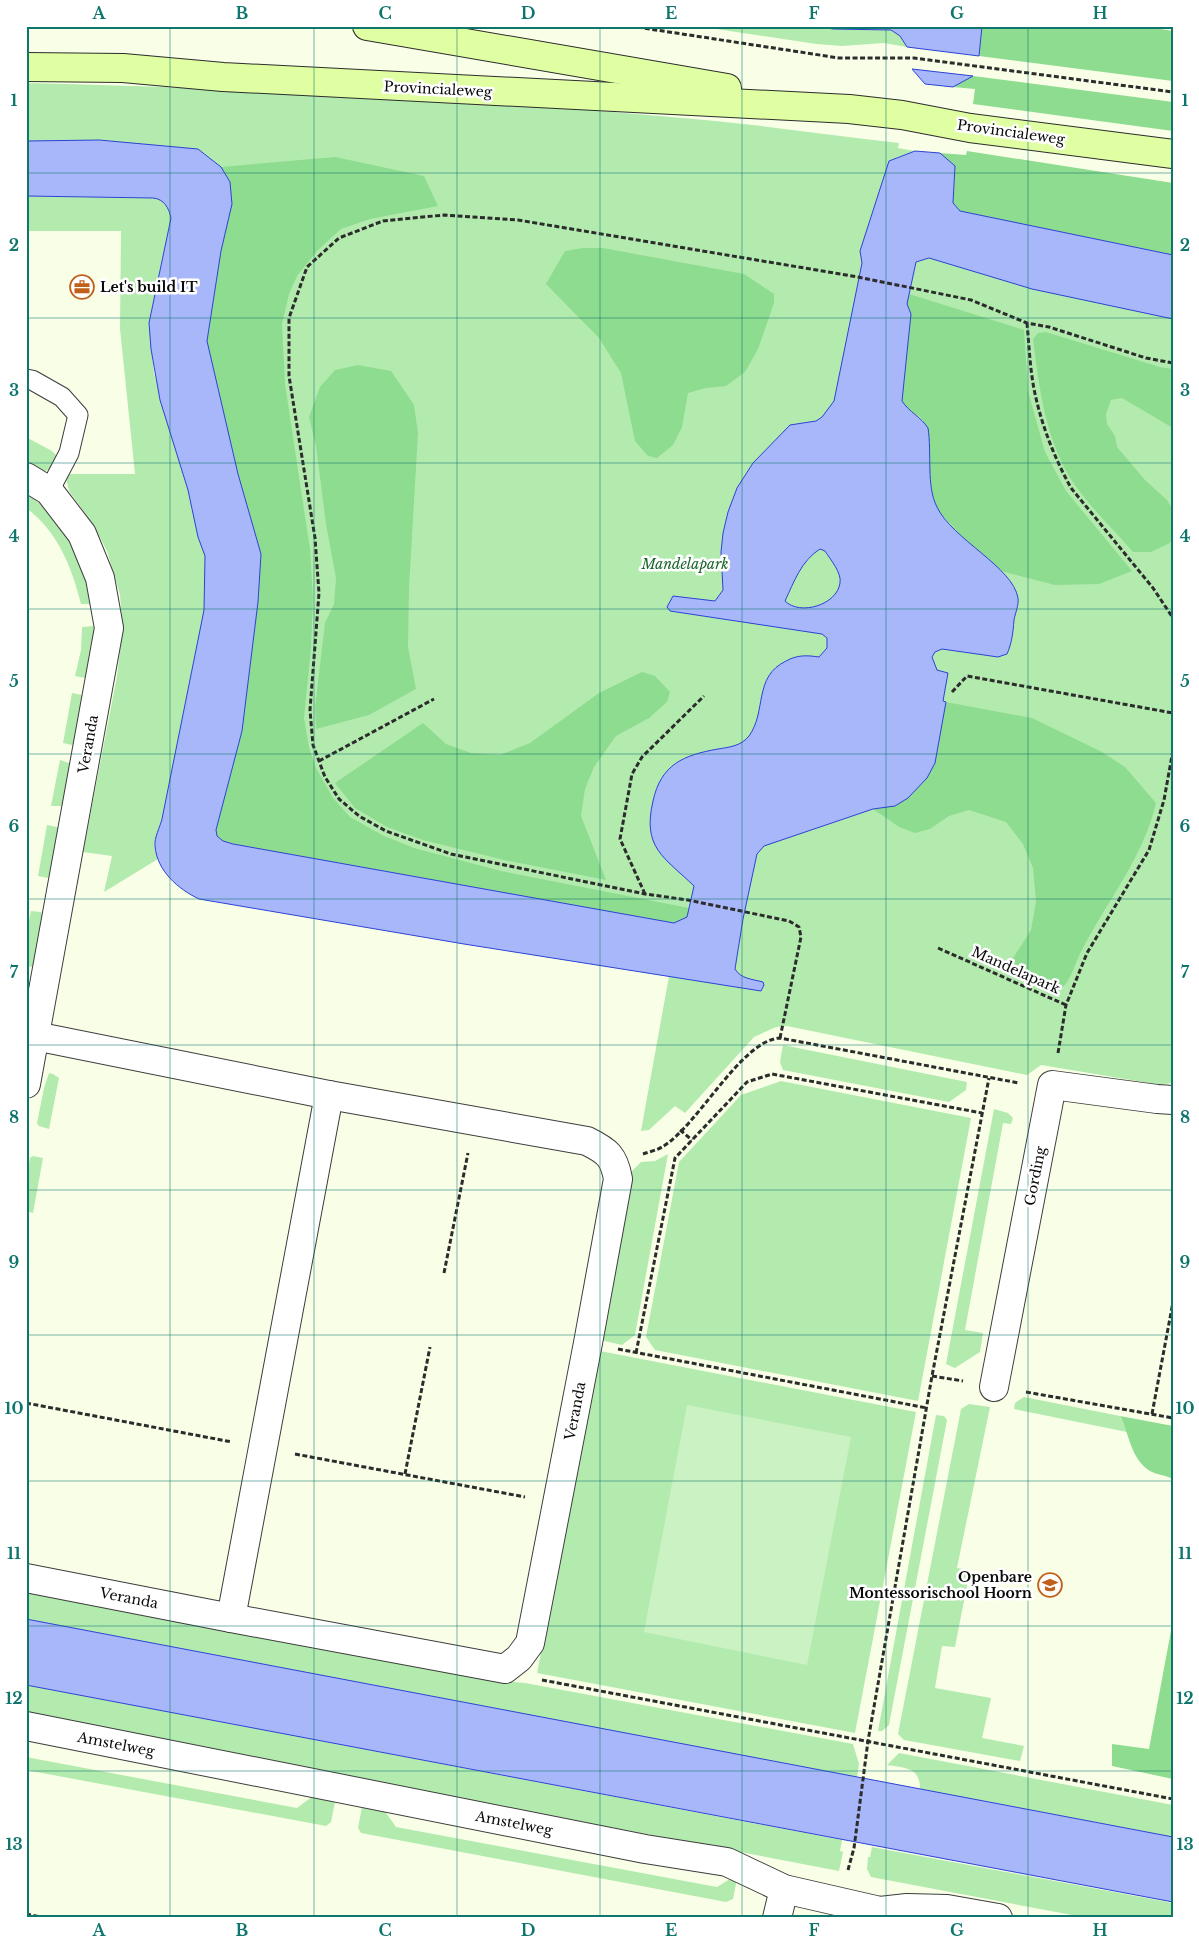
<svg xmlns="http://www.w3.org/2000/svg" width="1199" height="1944" font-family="'Libre Baskerville',serif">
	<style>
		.green { fill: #b3ebaf }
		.forest { fill: #8edc8f }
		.pitch { fill: #cbf2c2 }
		.water { fill: #a8b6fa; stroke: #2b43d5; fill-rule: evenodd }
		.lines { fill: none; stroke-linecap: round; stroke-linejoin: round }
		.lane-casing { stroke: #3d3d3d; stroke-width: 21 }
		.street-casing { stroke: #3d3d3d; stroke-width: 30 }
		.secondary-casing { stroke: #2c2c2c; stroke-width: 30 }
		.path { stroke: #2c2c2c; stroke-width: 3; stroke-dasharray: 5 2.5; stroke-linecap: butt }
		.lane { stroke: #fff; stroke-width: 19 }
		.street { stroke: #fff; stroke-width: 28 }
		.secondary { stroke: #dfffa2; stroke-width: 28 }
		.grid { fill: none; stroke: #0f766e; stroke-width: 1; stroke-opacity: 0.55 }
		.labels { text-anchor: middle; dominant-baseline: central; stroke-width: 5; stroke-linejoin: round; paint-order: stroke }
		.street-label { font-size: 14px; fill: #0a0a0a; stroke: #fff }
		.poi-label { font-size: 14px; font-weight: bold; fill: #0a0a0a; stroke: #fff; text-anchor: start }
		.park-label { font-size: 14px; font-style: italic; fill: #18642b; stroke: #fff }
		.neatline { fill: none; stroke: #0f766e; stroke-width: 2 }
		.grid-label { font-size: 16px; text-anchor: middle; font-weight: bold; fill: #0f766e }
	</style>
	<rect width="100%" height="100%" fill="#f9ffe7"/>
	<g class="green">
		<path d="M 697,26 L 816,26 L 833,29 L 891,30 L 900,36 L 907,47 L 884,43 L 842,46 L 816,44 Z"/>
		<path d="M 26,83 C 241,88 457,98 671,117 C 747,123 823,134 899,143 L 898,148 L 915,151 L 889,161 L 1173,284 L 1173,1075 L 1171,1083 L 1161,1085 L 1041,1065 L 1027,1075 L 787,1026 L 776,1027 L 754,1037 L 685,1113 L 675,1106 L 649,1130 L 641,1131 L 669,976 L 197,898 L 161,822 L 154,844 L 158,859 L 104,892 L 112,856 L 83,852 L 117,676 L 121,642 L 122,619 L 120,595 L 107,551 L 94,526 L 69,491 L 66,478 L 70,474 L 135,474 L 120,329 L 121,231 L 26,231 L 26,196 L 153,198 C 164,199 169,208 171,218 L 149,323 L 154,373 L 174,444 L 192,149 L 26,141 Z"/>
		<path d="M 26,437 L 52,451 L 57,456 L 53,468 L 43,472 L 26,459 Z"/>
		<path d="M 26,493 C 52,511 78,543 87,573 C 90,583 90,594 91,604 L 81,604 C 72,568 58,531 26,508 Z"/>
		<path d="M 93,626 L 95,628 L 88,677 L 85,678 L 75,676 L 81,650 L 82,627 Z"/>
		<path d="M 72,693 L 82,695 L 85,697 L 76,744 L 72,745 L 63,743 Z"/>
		<path d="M 60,760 L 72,764 L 64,806 L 51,806 Z"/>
		<path d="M 47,825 L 57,827 L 59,829 L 50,876 L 48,878 L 38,876 Z"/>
		<path d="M 31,911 L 41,912 L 43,916 L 34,965 L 31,967 L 26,966 L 26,933 Z"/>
		<path d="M 783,1045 L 967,1082 L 966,1090 L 949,1102 L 783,1070 L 780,1062 Z"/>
		<path d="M 49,1073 L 53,1074 L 59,1078 L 49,1129 L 39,1126 L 37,1123 L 44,1088 Z"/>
		<path d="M 781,1081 L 971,1118 L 918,1401 L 655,1350 L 646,1337 L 679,1162 L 741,1095 Z"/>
		<path d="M 994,1109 L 1008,1113 L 1013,1118 L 1011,1124 L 1003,1123 L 965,1330 L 983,1333 L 980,1352 L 955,1368 L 946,1364 Z"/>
		<path d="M 668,1154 L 635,1335 L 622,1345 L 600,1340 L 632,1171 L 641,1162 L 655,1161 Z"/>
		<path d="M 33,1156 L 43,1158 L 33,1213 L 26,1211 L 26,1178 L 30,1158 Z"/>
		<path d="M 600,1351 L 916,1412 L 855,1733 L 537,1673 Z"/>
		<path d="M 1024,1397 L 1120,1416 L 1127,1432 L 1014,1409 L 1015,1403 Z"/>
		<path d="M 969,1404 L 990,1407 L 957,1568 L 970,1570 L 955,1647 L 942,1646 L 935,1688 L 991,1698 L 982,1738 L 1024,1746 L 1020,1761 L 904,1740 L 898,1734 L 961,1409 Z"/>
		<path d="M 936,1415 L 944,1416 L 947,1420 L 889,1725 L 882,1731 L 878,1731 Z"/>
		<path d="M 26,1589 L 505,1681 L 525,1683 L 853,1744 L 859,1764 L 857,1777 L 26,1619 Z"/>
		<path d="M 26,1685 L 842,1840 L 840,1851 L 843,1852 L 839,1871 L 26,1715 Z"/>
		<path d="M 899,1753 L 1173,1805 L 1173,1837 L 920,1789 C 920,1767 905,1768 887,1765 Z"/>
		<path d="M 26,1757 L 297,1808 L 313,1796 L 335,1802 L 331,1822 L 326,1826 L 26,1770 Z"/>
		<path d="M 362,1807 L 384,1810 L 396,1827 L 717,1887 L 733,1877 L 737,1879 L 733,1899 L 726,1902 L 361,1833 L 358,1828 Z"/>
		<path d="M 872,1847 L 1173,1903 L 1173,1918 L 1088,1918 L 871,1877 L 867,1869 L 868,1857 L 870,1857 Z"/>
	</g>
	<g class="forest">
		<path d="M 982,26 L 1141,26 L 1173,31 L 1173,81 L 979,56 Z"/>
		<path d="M 973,76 L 1173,102 L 1173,131 L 973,104 L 975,89 L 953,87 Z"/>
		<path d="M 967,151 L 1173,183 L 1173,255 L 960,211 L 953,203 L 955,166 L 940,153 L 966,155 Z"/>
		<path d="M 335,157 L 424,176 L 438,206 L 370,219 L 341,229 L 317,251 L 297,276 L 289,294 L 282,324 L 285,384 L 310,549 L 313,598 L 311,649 L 304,718 L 309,747 L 315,766 L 333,798 L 350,817 L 382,835 L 414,848 L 501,871 L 689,908 L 687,917 L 674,923 L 233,844 L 223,841 L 217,836 L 216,830 L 242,731 L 258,602 L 261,554 L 238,474 L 207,341 L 221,251 L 231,204 L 230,182 L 221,167 Z"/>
		<path d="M 583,248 L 603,248 L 744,274 L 774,294 L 774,303 L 758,349 L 745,372 L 726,386 L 706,388 L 688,393 L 682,427 L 673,445 L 657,458 L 648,456 L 635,441 L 621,373 L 599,338 L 546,284 L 565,251 Z"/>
		<path d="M 909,294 L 1024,330 L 1028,391 L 1045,452 L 1066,491 L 1132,571 L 1099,584 L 1055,585 L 1001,571 L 962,537 L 937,509 L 931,494 L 928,428 L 920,417 L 906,408 L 902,401 L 911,314 L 907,304 Z"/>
		<path d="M 1046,332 L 1160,367 L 1173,369 L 1173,428 L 1122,398 L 1111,400 L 1106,414 L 1107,424 L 1115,436 L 1117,447 L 1145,480 L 1167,500 L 1173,510 L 1173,538 L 1170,543 L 1151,552 L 1133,552 C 1114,530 1092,509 1075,485 C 1046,444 1039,388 1033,339 L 1038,333 Z"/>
		<path d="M 358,365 L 391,371 L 414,405 L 418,433 L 409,588 L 408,647 L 416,689 L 369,715 L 316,729 L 315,707 L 325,623 L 334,604 L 336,578 L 326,524 L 316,446 L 309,417 L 320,387 L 335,370 Z"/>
		<path d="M 642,672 L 655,676 L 670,692 L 667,702 L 649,718 L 616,736 L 594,767 L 585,789 L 581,816 L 606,880 L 504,860 L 423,840 L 387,827 L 355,808 L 335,783 L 423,723 L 446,744 L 471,753 L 500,755 L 530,743 L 599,693 Z"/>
		<path d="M 946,702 L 1032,718 L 1102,752 L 1125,767 L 1156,803 C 1143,859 1106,902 1081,952 C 1074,965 1071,983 1058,991 L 1008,966 L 1031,930 L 1036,902 L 1033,868 L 1023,844 L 1006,822 L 969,810 L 949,816 L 930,829 L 915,833 L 899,827 L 873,809 L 882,808 L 935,763 Z"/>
		<path d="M 1120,1416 L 1173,1426 L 1173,1479 C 1166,1475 1157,1475 1150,1471 C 1130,1458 1130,1435 1120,1416 Z"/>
		<path d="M 1173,1620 L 1173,1779 L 1112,1766 L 1112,1744 L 1149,1749 Z"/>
	</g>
	<path class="pitch" d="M 687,1405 L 851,1437 L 807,1665 L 644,1632 Z"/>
	<g class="water">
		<path d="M 816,26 L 982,26 L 979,56 L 907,47 L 900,36 L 891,30 L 833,29 Z"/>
		<path d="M 912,69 L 973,76 L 953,87 L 925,84 Z"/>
		<path d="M 99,140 L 198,149 L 221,167 L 230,182 L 232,204 L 221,251 L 207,341 L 238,474 L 261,554 L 258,602 L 242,731 L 216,830 L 217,836 L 223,841 L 233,844 L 674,923 L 687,917 L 694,886 C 664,857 642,848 653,801 C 661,764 684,755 718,749 C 730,747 741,746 749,736 C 767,711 753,677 786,661 C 797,655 806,655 819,657 L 827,648 L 827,638 L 822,634 L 670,611 L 667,607 L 673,596 L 715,601 L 723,590 L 721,552 L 723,533 L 728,512 L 737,488 L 753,463 L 790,425 L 816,421 L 822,417 L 834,401 L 862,263 L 860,251 L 889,161 L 915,151 L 940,153 L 955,166 L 953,203 L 960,211 L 1173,255 L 1173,319 L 1032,289 L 929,258 L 916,262 L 907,304 L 911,314 L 902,401 C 909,412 921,417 928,428 C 932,453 926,486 937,507 C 952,539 1013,567 1018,598 C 1019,605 1015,614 1014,620 C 1013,632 1012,643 1007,654 L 998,657 L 942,649 L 935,652 L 932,657 L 937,670 L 948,673 L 943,701 L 946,702 L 935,763 L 927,778 L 908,798 L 895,806 L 873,809 L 764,846 L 757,854 L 743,919 L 735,969 C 741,979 752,979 763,982 L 764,985 L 761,991 L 464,944 L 199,899 C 178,889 157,871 155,846 C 154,838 160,827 162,819 L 204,610 L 205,556 L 198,537 L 188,490 L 160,400 L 151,349 L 149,323 L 171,218 C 169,208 164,199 153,198 L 26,196 L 26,141 ZM 820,549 L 825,551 C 830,559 842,573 840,583 C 837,605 800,616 785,601 C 794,582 801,561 820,549 Z"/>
		<path d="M 26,1619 L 1173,1837 L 1173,1902 L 26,1685 Z"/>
	</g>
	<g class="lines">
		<g class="lane-casing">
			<path id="lane" d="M 26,379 L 32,380 L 62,397 L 78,415 L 69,453 L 49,491"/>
		</g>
		<g class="street-casing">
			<g id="street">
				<path d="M 26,477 L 49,491 L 82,534 L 100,578 L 109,628 L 26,1084"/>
				<path d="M 994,1387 L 1052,1085 L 1157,1099 L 1173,1100"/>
				<path d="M 26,1578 L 231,1618 L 505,1669 L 519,1658 L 530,1643 L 588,1343 L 618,1179 C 614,1156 607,1151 587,1141 L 329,1095 L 35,1036"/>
				<path d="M 231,1618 L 329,1095"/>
				<path d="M 26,1726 L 645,1849 L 727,1862 L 784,1889 L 880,1911 L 907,1908 L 947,1909 L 998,1918"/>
				<path d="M 777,1918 L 784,1889"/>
			</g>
		</g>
		<g class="secondary-casing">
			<g id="secondary">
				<path d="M 367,26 L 727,88"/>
				<path d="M 26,67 L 123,68 L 223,77 L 849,109 L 902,115 L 970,128 L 1173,154"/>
			</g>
		</g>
		<g class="path">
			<path d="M 630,26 L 839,58 L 914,58 L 1173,92"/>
			<path d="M 1027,323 C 1029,345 1030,368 1034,389 C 1041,424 1054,457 1071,488 L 1153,588 L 1173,618"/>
			<path d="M 952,692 L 967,676 L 1173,713"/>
			<path d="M 319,761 L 434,699"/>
			<path d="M 645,894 L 620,839 L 632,774 L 642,757 L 704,696"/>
			<path d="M 938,948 L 1066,1005"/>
			<path d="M 780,1038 L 801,937 L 799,927 L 789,921 L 688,900 L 645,894 L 451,854 L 386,831 L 359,816 L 339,799 L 325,777 L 313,745 L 310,710 L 319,593 L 315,538 L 289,376 L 289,318 L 307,267 L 339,238 L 383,221 L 444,215 L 518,220 L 858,277 L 971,300 L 1027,323 L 1049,327 L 1146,358 L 1173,363"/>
			<path d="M 1058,1053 L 1066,1005 L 1087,953 L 1149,850 L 1164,800 L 1173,750"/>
			<path d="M 680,1130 L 692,1140"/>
			<path d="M 643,1154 C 649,1152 657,1150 662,1147 C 698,1126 741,1040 780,1038 L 1019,1083"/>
			<path d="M 444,1273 L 468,1153"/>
			<path d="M 618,1349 L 927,1408"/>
			<path d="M 636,1353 L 675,1158 L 747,1082 L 772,1074 L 982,1113"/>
			<path d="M 932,1376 L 963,1381"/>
			<path d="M 1026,1392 L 1173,1418"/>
			<path d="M 26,1403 L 232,1442"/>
			<path d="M 1152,1414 L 1173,1302"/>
			<path d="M 295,1454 L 525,1497"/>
			<path d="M 405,1474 L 430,1347"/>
			<path d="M 542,1680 L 1173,1799"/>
			<path d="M 848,1870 L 854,1848 L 868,1741 L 932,1376 L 989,1078"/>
			<path d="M 26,1914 L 45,1918"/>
		</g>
		<use href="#lane" class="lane"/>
		<use href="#street" class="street"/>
		<use href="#secondary" class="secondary"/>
	</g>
	<path class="grid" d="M 170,26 L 170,1918M 314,26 L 314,1918M 457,26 L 457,1918M 600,26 L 600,1918M 742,26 L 742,1918M 886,26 L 886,1918M 1028,26 L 1028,1918M 26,173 L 1173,173M 26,318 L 1173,318M 26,463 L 1173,463M 26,609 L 1173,609M 26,754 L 1173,754M 26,899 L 1173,899M 26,1045 L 1173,1045M 26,1190 L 1173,1190M 26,1335 L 1173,1335M 26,1481 L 1173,1481M 26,1626 L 1173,1626M 26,1771 L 1173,1771"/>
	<defs>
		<g id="office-ring" transform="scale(1.25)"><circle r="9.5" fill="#fff" stroke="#c1601b" stroke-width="1.5"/><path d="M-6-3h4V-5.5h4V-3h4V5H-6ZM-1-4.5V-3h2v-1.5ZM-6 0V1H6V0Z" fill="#c1601b"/></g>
		<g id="school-ring" transform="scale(1.25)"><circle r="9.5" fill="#fff" stroke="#c1601b" stroke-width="1.5"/><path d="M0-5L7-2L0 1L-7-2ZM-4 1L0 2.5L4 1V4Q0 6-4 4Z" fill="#c1601b"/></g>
	</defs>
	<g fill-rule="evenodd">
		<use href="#office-ring" x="82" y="287"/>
		<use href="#school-ring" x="1050" y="1585"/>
	</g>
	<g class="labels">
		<g class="street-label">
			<text transform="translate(438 89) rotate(3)">Provincialeweg</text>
			<text transform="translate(1011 132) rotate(8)">Provincialeweg</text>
			<text transform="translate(88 744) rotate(-80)">Veranda</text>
			<text transform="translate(1016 970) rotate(24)">Mandelapark</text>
			<text transform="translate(1035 1176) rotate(-79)">Gording</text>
			<text transform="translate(575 1411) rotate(-79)">Veranda</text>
			<text transform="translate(129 1598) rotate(11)">Veranda</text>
			<text transform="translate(116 1744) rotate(11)">Amstelweg</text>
			<text transform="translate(514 1823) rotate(11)">Amstelweg</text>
		</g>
		<g class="poi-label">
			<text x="100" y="287">Let's build IT</text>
			<text x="1032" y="1577" text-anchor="end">Openbare<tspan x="1032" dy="16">Montessorischool Hoorn</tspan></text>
		</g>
		<g class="park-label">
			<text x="685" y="564">Mandelapark</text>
		</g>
	</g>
	<rect width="1199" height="1944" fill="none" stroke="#ffffff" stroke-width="55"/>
	<rect x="28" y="28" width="1144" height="1888" class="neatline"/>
	<g class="grid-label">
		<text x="99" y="19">A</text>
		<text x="242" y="19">B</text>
		<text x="385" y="19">C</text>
		<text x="528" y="19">D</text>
		<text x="671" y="19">E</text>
		<text x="814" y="19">F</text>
		<text x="957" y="19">G</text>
		<text x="1100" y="19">H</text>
		<text x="14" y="106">1</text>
		<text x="1185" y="106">1</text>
		<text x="14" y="251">2</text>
		<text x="1185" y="251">2</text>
		<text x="14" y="396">3</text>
		<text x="1185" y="396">3</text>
		<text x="14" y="542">4</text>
		<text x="1185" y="542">4</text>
		<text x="14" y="687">5</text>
		<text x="1185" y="687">5</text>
		<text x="14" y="832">6</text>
		<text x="1185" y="832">6</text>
		<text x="14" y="978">7</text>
		<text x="1185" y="978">7</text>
		<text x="14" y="1123">8</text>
		<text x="1185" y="1123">8</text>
		<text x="14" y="1268">9</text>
		<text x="1185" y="1268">9</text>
		<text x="14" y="1414">10</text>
		<text x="1185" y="1414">10</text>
		<text x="14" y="1559">11</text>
		<text x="1185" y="1559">11</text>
		<text x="14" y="1704">12</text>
		<text x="1185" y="1704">12</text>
		<text x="14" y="1850">13</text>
		<text x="1185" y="1850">13</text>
		<text x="99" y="1936">A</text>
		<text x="242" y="1936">B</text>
		<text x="385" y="1936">C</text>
		<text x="528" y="1936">D</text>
		<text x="671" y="1936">E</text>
		<text x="814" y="1936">F</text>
		<text x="957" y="1936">G</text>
		<text x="1100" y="1936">H</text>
	</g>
</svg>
